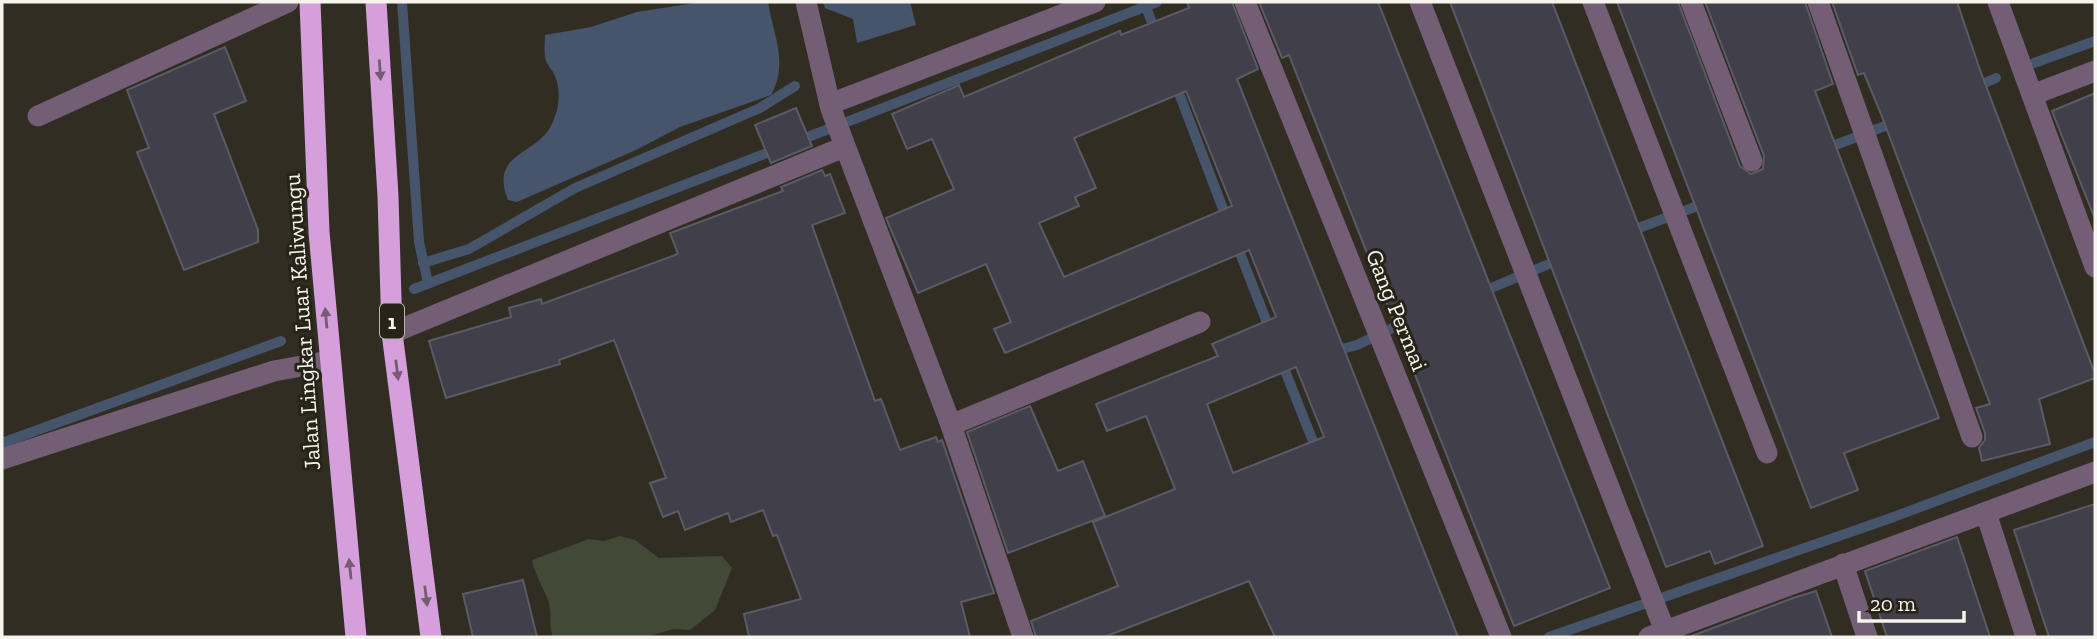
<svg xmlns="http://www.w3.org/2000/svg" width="2097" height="639" font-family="'Zilla Slab',serif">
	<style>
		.green { fill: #434937 }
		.water { fill: #46556c }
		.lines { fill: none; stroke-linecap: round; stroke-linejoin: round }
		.stream { stroke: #46556c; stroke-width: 10 }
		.building { fill: #403f4a; stroke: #5b5b66; stroke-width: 2; fill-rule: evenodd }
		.minor { stroke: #735e76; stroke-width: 21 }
		.highway { stroke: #d59fdc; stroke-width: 21 }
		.oneway { fill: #755b71 }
		.labels { text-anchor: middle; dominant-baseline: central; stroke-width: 6; stroke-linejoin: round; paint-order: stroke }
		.shield { fill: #272319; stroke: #b8b5ad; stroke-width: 2 }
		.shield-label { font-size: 21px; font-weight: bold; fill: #f6f4ed }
		.street-label { font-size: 23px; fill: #f6f4ed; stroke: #272319 }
	</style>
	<rect width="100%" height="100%" fill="#312d23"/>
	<path class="green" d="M 620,536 L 635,540 L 659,558 L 722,556 L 732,568 L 715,610 L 690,630 L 674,629 L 646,637 L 553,637 C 549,627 551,619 550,609 C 549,595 535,578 532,560 L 589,539 L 604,541 Z"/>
	<g class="water">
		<path d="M 701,2 L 768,2 C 773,34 789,63 771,95 L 680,127 L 636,150 L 517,202 L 508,200 C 488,150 541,157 554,119 C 560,104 561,87 553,72 C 550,67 546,63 545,57 C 544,50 545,42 545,35 L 591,27 L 637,12 Z"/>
		<path d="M 823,2 L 910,2 L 916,25 L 857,43 L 853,19 L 825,8 Z"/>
	</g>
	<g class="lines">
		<g class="stream">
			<path d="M 402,2 L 419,242 L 428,283"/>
			<path d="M 1146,7 L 1157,36"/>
			<path d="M 2034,63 L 2095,41"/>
			<path d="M 1174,80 L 1228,222"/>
			<path d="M 1973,88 L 1996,78"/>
			<path d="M 795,142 L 1157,2"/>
			<path d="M 1825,149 L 1898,121"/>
			<path d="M 1628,232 L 1708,202"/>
			<path d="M 1235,240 L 1271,333"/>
			<path d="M 423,263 L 469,249 L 575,188 L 760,108 L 795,86"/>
			<path d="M 414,289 L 780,148"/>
			<path d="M 1479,293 L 1561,259"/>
			<path d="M 1330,352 L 1357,345 L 1409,320"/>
			<path d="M 1280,358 L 1318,454"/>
			<path d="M 2,443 L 281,341"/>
			<path d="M 1549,637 L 1888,519 L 2095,442"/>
		</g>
	</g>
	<g class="building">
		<path d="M 1187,2 L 1232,2 L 1258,69 L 1237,79 L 1458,637 L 1275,637 L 1249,581 L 1104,637 L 1036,637 L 1031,621 L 1118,586 L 1093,522 L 1175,489 L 1146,416 L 1107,431 L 1096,404 L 1218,356 L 1212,344 L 1276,317 L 1249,250 L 1005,353 L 994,329 L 1011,322 L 986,264 L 918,293 L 886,218 L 954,189 L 932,139 L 907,149 L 892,114 L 959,85 L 964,97 L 1120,31 L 1121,35 L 1189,8 ZM 1186,91 L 1232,206 L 1064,277 L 1039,223 L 1079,206 L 1075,197 L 1096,188 L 1074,138 ZM 1296,367 L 1324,437 L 1233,473 L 1207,404 Z"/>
		<path d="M 1259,2 L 1378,2 L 1610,588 L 1514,626 L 1289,55 L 1282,58 Z"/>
		<path d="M 1450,2 L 1552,2 L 1763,546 L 1715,564 L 1710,551 L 1666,567 Z"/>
		<path d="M 1617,2 L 1678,2 L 1740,166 L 1751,174 L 1763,169 L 1764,156 L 1705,2 L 1805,2 L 1833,84 L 1815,91 L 1939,418 L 1844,453 L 1858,490 L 1811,508 Z"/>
		<path d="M 1832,2 L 1957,2 L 1980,70 L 2095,374 L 2095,378 L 2039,399 L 2050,444 L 1982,461 L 1979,448 L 1985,440 L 1985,433 L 1976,408 L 1990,404 L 1881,114 L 1864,73 L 1858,75 Z"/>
		<path d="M 225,47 L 246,101 L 214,114 L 258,230 L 258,242 L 184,270 L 137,152 L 149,148 L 127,90 Z"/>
		<path d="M 2095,93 L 2095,219 L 2052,111 Z"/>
		<path d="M 796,108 L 812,146 L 771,163 L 755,125 Z"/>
		<path d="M 822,170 L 825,176 L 830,174 L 845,213 L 812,225 L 875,401 L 881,399 L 900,450 L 936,437 L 938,442 L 942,440 L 994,593 L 961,602 L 970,637 L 749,637 L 744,614 L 801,599 L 777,535 L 773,536 L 763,510 L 731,522 L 728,513 L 685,530 L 678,511 L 663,517 L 650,483 L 666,478 L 614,340 L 559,360 L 560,364 L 446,398 L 429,341 L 511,317 L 509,308 L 541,299 L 542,304 L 678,254 L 670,233 L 783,191 L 781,187 Z"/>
		<path d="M 1030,406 L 1058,471 L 1083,461 L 1105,516 L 1008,553 L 967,432 Z"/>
		<path d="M 2095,504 L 2095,637 L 2049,637 L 2014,530 Z"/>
		<path d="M 1957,537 L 1990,637 L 1887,637 L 1865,571 Z"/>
		<path d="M 523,580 L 537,637 L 473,637 L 463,594 Z"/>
		<path d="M 1816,591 L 1832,637 L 1689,637 L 1793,598 Z"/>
	</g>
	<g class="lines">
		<g class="minor">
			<path d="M 806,2 L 831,109 L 951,425 L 1023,637"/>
			<path d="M 1245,2 L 1501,637"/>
			<path d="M 1420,2 L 1665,631"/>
			<path d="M 1593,2 L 1767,453"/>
			<path d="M 1691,2 L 1752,161"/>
			<path d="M 1818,2 L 1972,437"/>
			<path d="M 1998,2 L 2095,267"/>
			<path d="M 2032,95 L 2095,71"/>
			<path d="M 830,104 L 1095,2"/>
			<path d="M 38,116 L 288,2"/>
			<path d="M 392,333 L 844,147"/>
			<path d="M 951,425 L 1200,322"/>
			<path d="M 2,459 L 274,371 L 329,361"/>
			<path d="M 1986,513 L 2026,637"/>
			<path d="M 1843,564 L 1867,637"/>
			<path d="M 1649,637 L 2095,472"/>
		</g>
		<g class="highway">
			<path d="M 310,2 L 319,232 L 356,637"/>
			<path d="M 376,2 L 388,196 L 392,333 L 431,637"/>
		</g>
	</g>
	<defs><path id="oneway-solid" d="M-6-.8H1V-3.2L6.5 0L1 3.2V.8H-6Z" transform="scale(1.75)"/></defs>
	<g class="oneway">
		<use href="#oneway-solid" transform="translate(380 70) rotate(86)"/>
		<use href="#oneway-solid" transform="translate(326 318) rotate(-95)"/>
		<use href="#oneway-solid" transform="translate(397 370) rotate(83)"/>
		<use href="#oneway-solid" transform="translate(350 569) rotate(-96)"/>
		<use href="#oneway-solid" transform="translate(426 596) rotate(83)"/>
	</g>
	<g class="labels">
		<rect class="shield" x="380" y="303.5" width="24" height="35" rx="5"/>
		<g class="shield-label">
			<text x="392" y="321">1</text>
		</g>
		<g class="street-label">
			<text transform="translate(1397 310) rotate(68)">Gang Permai</text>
			<text transform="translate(302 322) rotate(-94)">Jalan Lingkar Luar Kaliwungu</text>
		</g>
	</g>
	<rect width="2097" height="639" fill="none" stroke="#f6f4ed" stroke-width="7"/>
	<path d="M1859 611v10h105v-10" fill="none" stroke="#f6f4ed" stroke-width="3.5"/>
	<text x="1870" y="611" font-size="21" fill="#f6f4ed" stroke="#272319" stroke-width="5" paint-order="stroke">20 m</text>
</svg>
